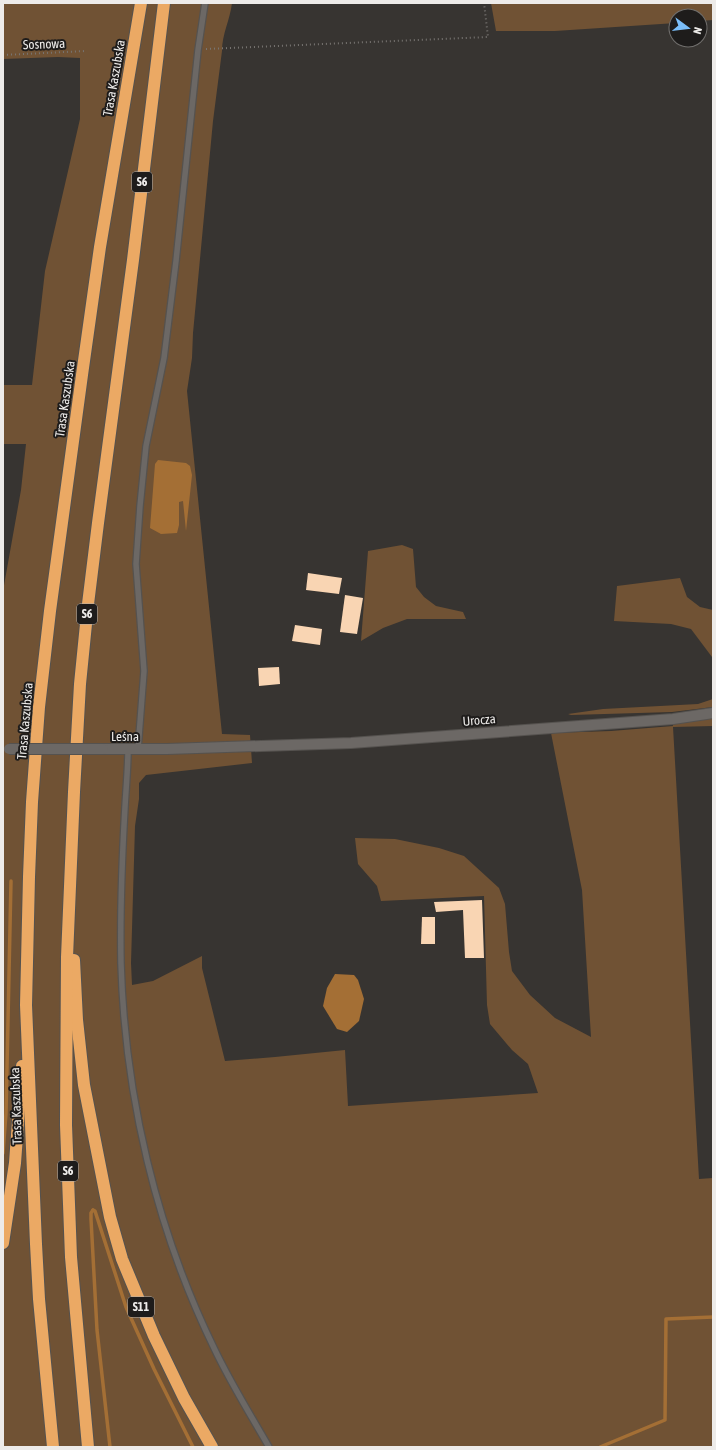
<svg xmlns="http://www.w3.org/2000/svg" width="716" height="1450" font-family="'Asap Condensed',sans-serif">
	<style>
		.green { fill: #705234 }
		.water { fill: #a46f35 }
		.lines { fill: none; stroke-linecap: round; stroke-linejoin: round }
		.stream { stroke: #a46f35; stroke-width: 3.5 }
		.building { fill: #f9d5b3 }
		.service-casing { stroke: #55524f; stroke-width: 8 }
		.minor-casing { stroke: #55524f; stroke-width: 12 }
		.motorway-casing { stroke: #55524f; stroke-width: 14 }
		.path { stroke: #787572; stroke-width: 2; stroke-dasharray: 1 3; stroke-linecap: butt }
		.service { stroke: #6c6865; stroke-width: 5.5 }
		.minor { stroke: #6c6865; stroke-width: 10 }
		.motorway { stroke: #eba964; stroke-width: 12 }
		.minor-bridge-casing { stroke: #55524f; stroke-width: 12; stroke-linecap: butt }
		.minor-bridge { stroke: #6c6865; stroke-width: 10 }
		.labels { text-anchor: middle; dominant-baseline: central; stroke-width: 4; stroke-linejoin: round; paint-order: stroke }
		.shield { fill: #1e1c1b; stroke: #afadab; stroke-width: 1 }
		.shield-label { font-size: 12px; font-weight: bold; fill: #edebe9 }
		.street-label { font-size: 13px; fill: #edebe9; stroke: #1e1c1b }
	</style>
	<rect width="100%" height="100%" fill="#373431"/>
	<g class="green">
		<path d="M 3,3 L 232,3 C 230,20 222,34 222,51 L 213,121 L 193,333 L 192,358 L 187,391 L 222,734 L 250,735 L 252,763 L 146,775 L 139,783 L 139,799 L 135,826 L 131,963 L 132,985 L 153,981 L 202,956 L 202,968 L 225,1061 L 275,1057 L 345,1050 L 348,1106 L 538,1093 L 528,1064 L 512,1050 L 490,1024 L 487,1005 L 484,896 L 381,901 L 377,886 L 358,864 L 355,838 L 395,839 L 439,848 L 464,856 L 499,888 L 505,904 L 509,952 L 512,971 L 530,995 L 555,1018 L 591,1037 L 582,890 L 551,733 L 611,731 L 673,726 L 672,722 L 713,716 L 713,726 L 673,727 L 699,1179 L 713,1178 L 713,1447 L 3,1447 L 3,591 L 21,490 L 26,444 L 3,444 L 3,385 L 32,385 L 45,271 L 80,119 L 80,58 L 58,57 L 3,59 Z"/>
		<path d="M 491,3 L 713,3 L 713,20 L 700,21 L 700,16 L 676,16 L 676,23 L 555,31 L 496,31 Z"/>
		<path d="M 402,545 L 413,549 L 416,587 L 424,597 L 436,606 L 463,612 L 466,619 L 407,619 L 383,628 L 361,641 L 368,551 Z"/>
		<path d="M 680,578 L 687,597 L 700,607 L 713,610 L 713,662 L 712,657 L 691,629 L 671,624 L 614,621 L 617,586 Z"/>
		<path d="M 713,699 L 713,707 L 672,712 L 571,715 L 568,714 L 603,709 L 698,704 Z"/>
	</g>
	<g class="water">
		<path d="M 158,460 L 186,463 L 190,466 L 192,475 L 186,531 L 183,501 L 179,502 L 179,525 L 177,533 L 161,534 L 150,528 L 155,464 Z"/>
		<path d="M 335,974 L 354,975 L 358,980 L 364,999 L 359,1021 L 347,1032 L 337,1029 L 323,1006 L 327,988 Z"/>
	</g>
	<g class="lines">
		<g class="stream">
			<path d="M 3,1153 L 6,1113 L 11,881"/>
			<path d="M 93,1210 L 95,1211 L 126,1307 L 154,1369 L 193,1447"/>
			<path d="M 93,1210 L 91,1213 L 91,1219 L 97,1330 L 110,1447"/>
			<path d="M 600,1447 L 665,1420 L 666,1319 L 713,1317"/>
		</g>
	</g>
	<g class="building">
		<path d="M 308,573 L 342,578 L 339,594 L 306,590 Z"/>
		<path d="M 345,595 L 363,598 L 357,634 L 340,632 Z"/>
		<path d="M 295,625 L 322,629 L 320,645 L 292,641 Z"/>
		<path d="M 279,667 L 280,684 L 259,686 L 258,668 Z"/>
		<path d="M 482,900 L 484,958 L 465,958 L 463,910 L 436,912 L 434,902 Z"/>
		<path d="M 422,917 L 435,917 L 435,944 L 421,944 Z"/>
	</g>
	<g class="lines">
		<g class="service-casing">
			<g id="service">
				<path d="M 128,749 C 128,768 126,788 125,807 C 122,859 120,912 121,964 C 125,1096 156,1229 214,1348 C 230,1382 250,1414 269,1447"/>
				<path d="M 138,749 L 144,671 L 136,564 L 140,506 L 146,446 L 164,358 L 176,261 L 198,50 L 205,3"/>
			</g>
		</g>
		<g class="minor-casing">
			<path id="minor" d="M 103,749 L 167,749 L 351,743 L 673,719 L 713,713"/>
		</g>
		<g class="motorway-casing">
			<g id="motorway">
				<path d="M 74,960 L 77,1020 L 84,1085 L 110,1217 L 122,1259 L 154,1336 L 184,1398 L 212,1447"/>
				<path d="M 3,1243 L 15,1163 L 22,1066"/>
				<path d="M 53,1447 L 39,1299 L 36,1244 L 26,1005 L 29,877 L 32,802 L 39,707 L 50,611 L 82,375 L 100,247 L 141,3"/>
				<path d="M 88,1447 L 71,1257 L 66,1125 L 67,957 L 74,792 L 80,684 L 88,604 L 98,523 L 133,260 L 164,3"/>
			</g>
		</g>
		<g class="path">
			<path d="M 206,49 L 488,37 L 484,3"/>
			<path d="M 3,55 L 86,51"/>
		</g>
		<use href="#service" class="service"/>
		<use href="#minor" class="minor"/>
		<use href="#motorway" class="motorway"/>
		<g class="minor-bridge-casing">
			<path id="minor-bridge" d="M 9,749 L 103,749"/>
		</g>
		<use href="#minor-bridge" class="minor-bridge"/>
	</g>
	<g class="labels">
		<g class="shield">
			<rect x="132" y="172" width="20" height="20" rx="3"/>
			<rect x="77" y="604" width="20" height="20" rx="3"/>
			<rect x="58" y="1161" width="20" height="20" rx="3"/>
			<rect x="128" y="1297" width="26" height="20" rx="3"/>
		</g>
		<g class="shield-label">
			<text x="142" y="182">S6</text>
			<text x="87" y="614">S6</text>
			<text x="68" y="1171">S6</text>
			<text x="141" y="1307">S11</text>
		</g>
		<g class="street-label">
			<text transform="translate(44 44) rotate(-2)">Sosnowa</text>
			<text transform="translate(114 78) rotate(-80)">Trasa Kaszubska</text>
			<text transform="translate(65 399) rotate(-82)">Trasa Kaszubska</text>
			<text transform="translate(479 720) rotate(-5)">Urocza</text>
			<text transform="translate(25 721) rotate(-85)">Trasa Kaszubska</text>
			<text x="125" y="736">Leśna</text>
			<text transform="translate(16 1106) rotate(-92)">Trasa Kaszubska</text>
		</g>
	</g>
	<rect width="716" height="1450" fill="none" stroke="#edebe9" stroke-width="8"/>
	<g transform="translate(688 28) rotate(105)"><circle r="19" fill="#1e1c1b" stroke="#716f6d"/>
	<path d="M0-3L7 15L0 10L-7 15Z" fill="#7bbef9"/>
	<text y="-6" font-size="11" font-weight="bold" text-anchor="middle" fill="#edebe9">N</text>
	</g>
</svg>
